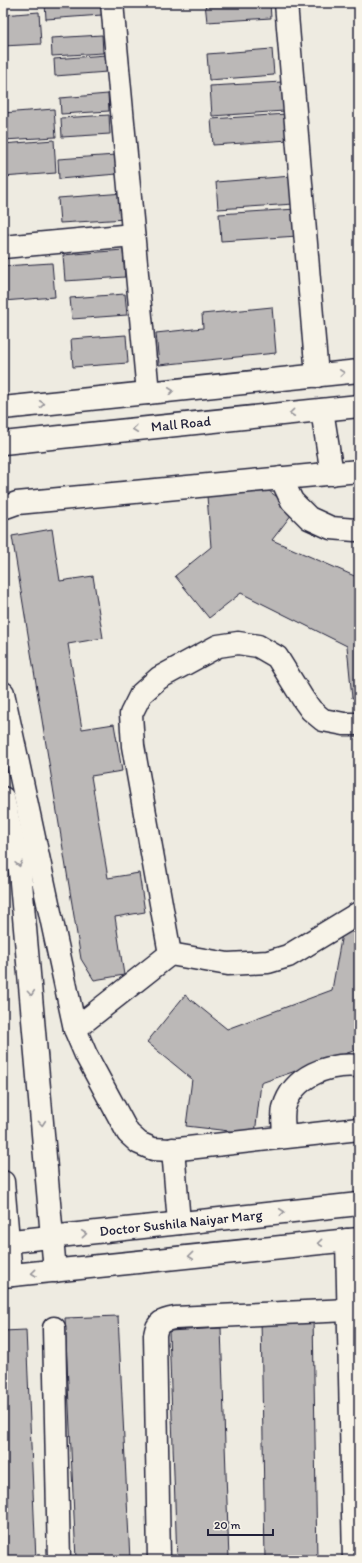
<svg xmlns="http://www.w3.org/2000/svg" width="362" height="1563" font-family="Itim,sans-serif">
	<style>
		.building { fill: #bbb8b7; stroke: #22223b }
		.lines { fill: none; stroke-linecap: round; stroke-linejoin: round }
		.minor-casing { stroke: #22223b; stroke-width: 25 }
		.minor { stroke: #f7f3e8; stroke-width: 22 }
		.oneway { stroke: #97959a }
		.labels { text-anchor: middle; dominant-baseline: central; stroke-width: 3; stroke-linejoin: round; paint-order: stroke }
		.street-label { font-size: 14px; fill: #22223b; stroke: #f7f3e8 }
	</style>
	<rect width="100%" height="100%" fill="#eeebe1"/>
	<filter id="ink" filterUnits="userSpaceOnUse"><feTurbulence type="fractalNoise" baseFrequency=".025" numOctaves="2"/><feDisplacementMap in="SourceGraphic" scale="8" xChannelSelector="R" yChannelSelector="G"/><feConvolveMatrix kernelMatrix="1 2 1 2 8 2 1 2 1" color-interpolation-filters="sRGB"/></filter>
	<g filter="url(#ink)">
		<g class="building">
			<path d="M 45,3 L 101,3 L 102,15 L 46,19 Z"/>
			<path d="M 205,3 L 270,3 L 271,18 L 207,22 Z"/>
			<path d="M 39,12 L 41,44 L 3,46 L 3,15 Z"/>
			<path d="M 102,35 L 103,53 L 52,56 L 51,38 Z"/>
			<path d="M 272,49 L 274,75 L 209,80 L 207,54 Z"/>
			<path d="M 106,55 L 107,72 L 55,76 L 54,59 Z"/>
			<path d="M 282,82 L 284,111 L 212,116 L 210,86 Z"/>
			<path d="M 108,94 L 109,111 L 61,114 L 60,98 Z"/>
			<path d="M 54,109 L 56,137 L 3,140 L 3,113 Z"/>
			<path d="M 287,114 L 289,140 L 213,145 L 211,119 Z"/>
			<path d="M 109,115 L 110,134 L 62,137 L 61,118 Z"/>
			<path d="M 54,140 L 56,173 L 3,177 L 3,144 Z"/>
			<path d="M 116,155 L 117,174 L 59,179 L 58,159 Z"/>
			<path d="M 292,176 L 294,204 L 218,209 L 216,182 Z"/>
			<path d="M 124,193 L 126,219 L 60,223 L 58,198 Z"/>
			<path d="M 296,209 L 298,236 L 221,241 L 219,214 Z"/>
			<path d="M 123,250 L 125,277 L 65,281 L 63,255 Z"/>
			<path d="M 52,263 L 55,297 L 3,301 L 3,266 Z"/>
			<path d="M 125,294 L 127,315 L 72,319 L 70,298 Z"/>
			<path d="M 272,307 L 276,353 L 159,365 L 156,333 L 203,328 L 202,314 Z"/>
			<path d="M 126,335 L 128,363 L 73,367 L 71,339 Z"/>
			<path d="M 269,491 L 295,510 L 272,540 L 359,578 L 359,697 L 352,698 L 347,646 L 241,593 L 209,618 L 175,576 L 211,547 L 207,496 Z"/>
			<path d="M 52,529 L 60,581 L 93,576 L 103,638 L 68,644 L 82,729 L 114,724 L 122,771 L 91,776 L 108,878 L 139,873 L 145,912 L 115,917 L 124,975 L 94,980 L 81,959 L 12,536 Z"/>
			<path d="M 343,928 L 359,931 L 359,1049 L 261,1083 L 255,1134 L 186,1126 L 192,1079 L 147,1042 L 185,995 L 227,1029 L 332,990 Z"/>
			<path d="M 118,1316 L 130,1560 L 76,1560 L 65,1318 Z"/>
			<path d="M 313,1316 L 317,1560 L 265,1560 L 261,1317 Z"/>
			<path d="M 221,1328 L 229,1560 L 177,1560 L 169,1331 Z"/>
			<path d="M 26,1330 L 36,1560 L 3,1560 L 3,1331 Z"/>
		</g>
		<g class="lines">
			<g class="minor-casing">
				<g id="minor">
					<path d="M 112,3 L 148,393"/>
					<path d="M 286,3 L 317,376"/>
					<path d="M 3,247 L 133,235"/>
					<path d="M 3,408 L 359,371"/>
					<path d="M 322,410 L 332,474"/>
					<path d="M 3,443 L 359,406"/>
					<path d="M 281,478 L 292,501 L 309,518 L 331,528 L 355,530 L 359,529"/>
					<path d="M 3,508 L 17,503 L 359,471"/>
					<path d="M 3,693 L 75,1029 L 86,1055 L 128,1133 L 139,1143 L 153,1149 L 170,1150 L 359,1129"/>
					<path d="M 3,798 L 20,871 L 55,1271"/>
					<path d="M 170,954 L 133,746 L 131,714 L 141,694 L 159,678 L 218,646 L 238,643 L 258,646 L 277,657 L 303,699 L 311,710 L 323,720 L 344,724 L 359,724"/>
					<path d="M 75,1029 L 170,954 L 228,964 L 268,962 L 288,956 L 359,913"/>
					<path d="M 284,1136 C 284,1128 282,1116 284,1108 C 293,1076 328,1063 359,1066"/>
					<path d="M 173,1149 L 179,1223"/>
					<path d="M 3,1182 L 11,1275"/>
					<path d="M 347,1240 L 354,1560"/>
					<path d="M 3,1242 L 359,1204"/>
					<path d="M 3,1276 L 359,1239"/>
					<path d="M 54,1328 L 59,1560"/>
					<path d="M 159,1560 L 155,1335 C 157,1322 163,1320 175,1318 L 349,1310"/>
				</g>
			</g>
			<use href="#minor" class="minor"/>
		</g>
		<defs><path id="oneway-chevron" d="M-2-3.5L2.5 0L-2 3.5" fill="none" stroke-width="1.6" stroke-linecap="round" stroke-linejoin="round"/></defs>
		<g class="oneway">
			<use href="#oneway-chevron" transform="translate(342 373) rotate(-6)"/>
			<use href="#oneway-chevron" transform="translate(171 391) rotate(-6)"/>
			<use href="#oneway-chevron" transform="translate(42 404) rotate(-6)"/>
			<use href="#oneway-chevron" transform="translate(292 413) rotate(174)"/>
			<use href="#oneway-chevron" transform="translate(135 429) rotate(174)"/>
			<use href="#oneway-chevron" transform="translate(19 864) rotate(77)"/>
			<use href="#oneway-chevron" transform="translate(31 993) rotate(85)"/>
			<use href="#oneway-chevron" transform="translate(42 1123) rotate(85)"/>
			<use href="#oneway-chevron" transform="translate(282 1212) rotate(-6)"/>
			<use href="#oneway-chevron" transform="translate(84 1234) rotate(-6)"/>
			<use href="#oneway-chevron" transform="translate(320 1243) rotate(174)"/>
			<use href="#oneway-chevron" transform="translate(191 1256) rotate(174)"/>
			<use href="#oneway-chevron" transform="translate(34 1273) rotate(174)"/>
		</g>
	</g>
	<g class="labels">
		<g class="street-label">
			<text transform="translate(181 424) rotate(-6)">Mall Road</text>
			<text transform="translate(181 1223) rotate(-6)">Doctor Sushila Naiyar Marg</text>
		</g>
	</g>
	<rect width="362" height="1563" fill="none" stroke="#f7f3e8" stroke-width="16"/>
	<rect x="8" y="8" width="346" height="1547" fill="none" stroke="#22223b" stroke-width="1.5" filter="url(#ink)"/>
	<path d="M208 1529v6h65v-6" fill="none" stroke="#22223b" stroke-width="2"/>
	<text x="214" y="1529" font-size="12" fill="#22223b" stroke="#f7f3e8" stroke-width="3" paint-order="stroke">20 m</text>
</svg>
